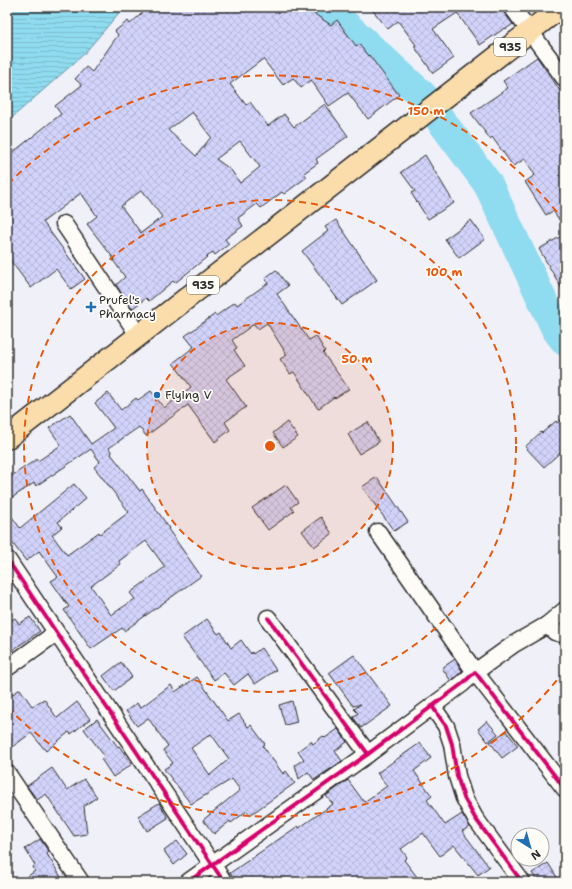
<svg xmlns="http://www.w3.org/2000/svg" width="572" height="889" font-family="'Shantell Sans',sans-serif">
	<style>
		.water { fill: url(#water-rules); stroke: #6795a1 }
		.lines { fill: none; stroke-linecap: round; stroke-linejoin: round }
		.river { stroke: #8fdbf0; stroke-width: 30 }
		.building { fill: url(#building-cross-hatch); stroke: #2b2b2b; fill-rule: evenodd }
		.minor-casing { stroke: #2b2b2b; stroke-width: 19 }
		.major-casing { stroke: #2b2b2b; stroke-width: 24 }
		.minor { stroke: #fdfcf7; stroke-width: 16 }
		.major { stroke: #fbddab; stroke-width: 21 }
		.cycleway-casing { stroke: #fdfcf7; stroke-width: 6 }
		.cycleway { stroke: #d6006c; stroke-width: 4 }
		.ring { fill: none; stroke: #e8590c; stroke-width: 2; stroke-dasharray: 7 5 }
		.poi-dot { fill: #1f6fb2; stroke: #fdfcf7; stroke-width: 1.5 }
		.labels { text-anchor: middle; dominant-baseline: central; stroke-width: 3.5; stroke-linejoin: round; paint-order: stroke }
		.shield { fill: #fdfcf7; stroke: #6a6a68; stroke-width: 1 }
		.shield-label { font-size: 11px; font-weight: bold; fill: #2b2b2b }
		.poi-label { font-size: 12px; fill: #2b2b2b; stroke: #fdfcf7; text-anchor: start }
		.centre { fill: #e8590c; stroke: #fdfcf7; stroke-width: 2 }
		.ring-label { font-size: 12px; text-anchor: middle; font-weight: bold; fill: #e8590c; stroke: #fdfcf7; stroke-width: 3.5; stroke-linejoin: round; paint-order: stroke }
	</style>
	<defs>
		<pattern id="water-rules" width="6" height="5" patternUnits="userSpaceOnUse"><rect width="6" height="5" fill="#8fdbf0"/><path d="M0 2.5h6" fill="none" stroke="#7cbcce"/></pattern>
		<pattern id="building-cross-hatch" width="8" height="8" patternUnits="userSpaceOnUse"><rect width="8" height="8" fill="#d2d3fb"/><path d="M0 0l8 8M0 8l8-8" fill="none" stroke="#b4b5d7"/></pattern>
	</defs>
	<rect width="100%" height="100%" fill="#f0f0f8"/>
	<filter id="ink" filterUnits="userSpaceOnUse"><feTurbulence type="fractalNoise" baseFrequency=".025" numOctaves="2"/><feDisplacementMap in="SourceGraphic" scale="8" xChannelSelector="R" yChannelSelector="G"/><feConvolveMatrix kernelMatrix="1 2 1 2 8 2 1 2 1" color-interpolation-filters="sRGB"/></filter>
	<g filter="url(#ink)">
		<path class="water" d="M 7,7 L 124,7 L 83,55 L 7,122 Z"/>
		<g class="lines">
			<path class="river" d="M 326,7 L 422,95 L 488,184 L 556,329 L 565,341"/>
		</g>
		<g class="building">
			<path d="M 149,7 L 301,7 L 309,13 L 310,11 L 331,25 L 337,20 L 356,46 L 359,44 L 368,56 L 369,55 L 399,95 L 368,119 L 348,93 L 329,106 L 311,80 L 301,88 L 293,78 L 283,85 L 263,59 L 230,84 L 246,105 L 250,102 L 268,126 L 284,114 L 294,127 L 325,104 L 348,136 L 316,159 L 318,163 L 304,173 L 307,177 L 284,194 L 282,192 L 261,208 L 257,204 L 238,218 L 243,226 L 225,239 L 229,244 L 215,255 L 213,252 L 175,283 L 173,281 L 149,301 L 146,298 L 132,309 L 116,285 L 125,277 L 113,260 L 114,259 L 87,224 L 97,216 L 81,193 L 43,222 L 85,279 L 71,289 L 56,269 L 31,288 L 7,256 L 7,157 L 61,114 L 55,106 L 82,85 L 75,79 L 86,67 L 92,72 L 118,35 L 115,31 L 128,21 L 130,24 ZM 192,112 L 211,137 L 196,156 L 168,130 ZM 240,141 L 260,167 L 240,183 L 231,170 L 216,159 ZM 142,190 L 162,217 L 141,233 L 121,206 Z"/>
			<path d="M 370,7 L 503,7 L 504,13 L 513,24 L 506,29 L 505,28 L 480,45 L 457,13 L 433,29 L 454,58 L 433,73 L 414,46 L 416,45 L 398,21 L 388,29 Z"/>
			<path d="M 537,57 L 565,98 L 565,187 L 560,190 L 565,198 L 565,228 L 553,211 L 546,215 L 525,182 L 535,175 L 525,159 L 513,166 L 492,137 L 490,139 L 471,113 L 508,88 L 503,81 Z"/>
			<path d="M 425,155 L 454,203 L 428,219 L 411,193 L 415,191 L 401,172 Z"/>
			<path d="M 336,220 L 377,280 L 342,305 L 302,251 L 328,231 L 325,227 Z"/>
			<path d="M 471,220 L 485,239 L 459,258 L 445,239 Z"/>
			<path d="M 565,234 L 565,294 L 539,249 Z"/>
			<path d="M 276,270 L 288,286 L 277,294 L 309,340 L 316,336 L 325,351 L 323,353 L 349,389 L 335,398 L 334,397 L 318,409 L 294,372 L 290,374 L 280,359 L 287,355 L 267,323 L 258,329 L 254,324 L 232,340 L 237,348 L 234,350 L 245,366 L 226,379 L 246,407 L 225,422 L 230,430 L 215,442 L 188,405 L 146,436 L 139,427 L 109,448 L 112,453 L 111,454 L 140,491 L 142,489 L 156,509 L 169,528 L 168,529 L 201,576 L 124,631 L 122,628 L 91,649 L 64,610 L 69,607 L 51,581 L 58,577 L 39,551 L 26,561 L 7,536 L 7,510 L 20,528 L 74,484 L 86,498 L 58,522 L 62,527 L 52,535 L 67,555 L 99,532 L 100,534 L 129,512 L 94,467 L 100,462 L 91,449 L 36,486 L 34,483 L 7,501 L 7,479 L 37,459 L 38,461 L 61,445 L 49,428 L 70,414 L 91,444 L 114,428 L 95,403 L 108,393 L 121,410 L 136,398 L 138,400 L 151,391 L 164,408 L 191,387 L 173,363 L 194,347 L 185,336 L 215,314 L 216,316 L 235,302 L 237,305 L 268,283 L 265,278 ZM 146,541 L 165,567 L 130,593 L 135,599 L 111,615 L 91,586 L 121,564 L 119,561 Z"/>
			<path d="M 565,417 L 565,448 L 544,467 L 525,447 L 541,432 L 542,433 L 556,421 L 557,423 Z"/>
			<path d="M 287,422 L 298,437 L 283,447 L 273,433 Z"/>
			<path d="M 368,422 L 379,442 L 359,454 L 348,434 Z"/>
			<path d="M 377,477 L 408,522 L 394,531 L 362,487 Z"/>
			<path d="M 286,485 L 298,502 L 291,507 L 294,511 L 268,530 L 252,508 Z"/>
			<path d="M 321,517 L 332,534 L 314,547 L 302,531 Z"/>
			<path d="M 30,617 L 40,631 L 7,654 L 7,623 L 15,618 L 19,624 Z"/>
			<path d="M 207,619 L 218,634 L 221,632 L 231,648 L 241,640 L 251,654 L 252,652 L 253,654 L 261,648 L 276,670 L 255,684 L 248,674 L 234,685 L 224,673 L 214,680 L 182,637 Z"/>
			<path d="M 354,655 L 392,706 L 361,728 L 353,717 L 358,713 L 354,709 L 361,704 L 353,706 L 329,673 Z"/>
			<path d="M 455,659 L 462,671 L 451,681 L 442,668 Z"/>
			<path d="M 121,662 L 132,677 L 114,691 L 103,676 Z"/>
			<path d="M 197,677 L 228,721 L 239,714 L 248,727 L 251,725 L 265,744 L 263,746 L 283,774 L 286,771 L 295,783 L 250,815 L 247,811 L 231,823 L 230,821 L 214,834 L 203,820 L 240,790 L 232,779 L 191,804 L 164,769 L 173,763 L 163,750 L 168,746 L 148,718 L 137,726 L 126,711 L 137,703 L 140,708 L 171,685 L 175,692 ZM 211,734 L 229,759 L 210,775 L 191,748 Z"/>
			<path d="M 20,689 L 32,706 L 44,699 L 57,718 L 77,702 L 90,719 L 71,734 L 69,732 L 46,751 L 31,733 L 7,751 L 7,698 Z"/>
			<path d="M 292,701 L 297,722 L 285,725 L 279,705 Z"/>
			<path d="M 97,719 L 118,747 L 119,746 L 132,764 L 113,777 L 101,759 L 105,757 L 84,729 Z"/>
			<path d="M 487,721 L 498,734 L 488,742 L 478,729 Z"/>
			<path d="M 338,729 L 347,742 L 335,751 L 342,761 L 314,780 L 308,772 L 299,779 L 295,765 L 304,759 L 298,751 L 311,741 L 313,744 L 323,736 L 325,738 Z"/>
			<path d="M 506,731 L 518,746 L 502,758 L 490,742 Z"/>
			<path d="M 420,743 L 431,758 L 414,771 L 432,796 L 427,800 L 445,825 L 462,814 L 470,827 L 462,831 L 489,867 L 478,875 L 454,845 L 440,856 L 423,833 L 401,849 L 407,857 L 404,860 L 421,882 L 237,882 L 230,873 L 298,826 L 299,828 L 333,804 L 326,796 L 348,780 L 364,802 L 387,786 L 377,773 Z"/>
			<path d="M 52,768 L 67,790 L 84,779 L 97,797 L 84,806 L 87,834 L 74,836 L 46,794 L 37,800 L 27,786 Z"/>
			<path d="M 159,803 L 168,818 L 147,831 L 138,816 Z"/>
			<path d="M 40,839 L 49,852 L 47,854 L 64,882 L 20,882 L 35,871 L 33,867 L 35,865 L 25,849 Z"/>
			<path d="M 177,841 L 187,854 L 174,865 L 164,851 Z"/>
			<path d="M 548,863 L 560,882 L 538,882 L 532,873 Z"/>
		</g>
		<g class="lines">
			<g class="minor-casing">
				<g id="minor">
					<path d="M 512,7 L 565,79"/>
					<path d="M 64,224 L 139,336"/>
					<path d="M 378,532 L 475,672 L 514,644 L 547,625 L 565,610"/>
					<path d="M 7,559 L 224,882"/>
					<path d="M 268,618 L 368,754"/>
					<path d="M 547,625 L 555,632 L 565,635"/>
					<path d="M 7,668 L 56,633"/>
					<path d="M 432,706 L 446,726 L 452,744 L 457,776 L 464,798 L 475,818 L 522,882"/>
					<path d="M 7,773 L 81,882"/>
					<path d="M 188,882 L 368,754 L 462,684 L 475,672 L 565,789"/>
				</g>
			</g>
			<g class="major-casing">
				<path id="major" d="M 7,438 L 561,7"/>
			</g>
			<use href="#minor" class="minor"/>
			<use href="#major" class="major"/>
			<g class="cycleway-casing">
				<g id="cycleway">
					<path d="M 7,559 L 224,882"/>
					<path d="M 268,618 L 368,754"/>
					<path d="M 432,706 L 446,726 L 452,744 L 457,776 L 464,798 L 475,818 L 522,882"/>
					<path d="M 188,882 L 368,754 L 462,684 L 475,672 L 565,789"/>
				</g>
			</g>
			<use href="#cycleway" class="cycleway"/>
		</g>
	</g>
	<circle cx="270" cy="446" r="123" fill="#e8590c" fill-opacity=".12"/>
	<g class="ring">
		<circle cx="270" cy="446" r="123"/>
		<circle cx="270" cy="446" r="246"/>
		<path d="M564 671A370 370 0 0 1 8 708M8 184A370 370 0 0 1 564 221"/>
	</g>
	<g class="poi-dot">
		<path d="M89 301h4v4h4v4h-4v4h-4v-4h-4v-4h4z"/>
		<circle cx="157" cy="395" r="4"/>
	</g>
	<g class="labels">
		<g class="shield">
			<rect x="494" y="38" width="32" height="18" rx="3"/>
			<rect x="187" y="276" width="32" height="18" rx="3"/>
		</g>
		<g class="shield-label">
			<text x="510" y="47">935</text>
			<text x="203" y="285">935</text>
		</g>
		<g class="poi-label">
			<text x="99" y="300">Prufel's<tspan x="99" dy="14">Pharmacy</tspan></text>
			<text x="165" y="395">Flying V</text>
		</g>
	</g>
	<circle cx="270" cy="446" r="6" class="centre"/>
	<g class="ring-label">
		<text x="426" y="115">150 m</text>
		<text x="444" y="276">100 m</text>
		<text x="357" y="363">50 m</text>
	</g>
	<rect width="572" height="889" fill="none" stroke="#fdfcf7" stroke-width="24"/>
	<rect x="12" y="12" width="548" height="865" fill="none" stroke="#2b2b2b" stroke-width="1.5" filter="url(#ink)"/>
	<g transform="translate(530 847) rotate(143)"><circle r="19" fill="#fdfcf7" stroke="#a9a8a5"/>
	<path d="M0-3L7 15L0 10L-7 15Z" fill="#1f6fb2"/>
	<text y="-6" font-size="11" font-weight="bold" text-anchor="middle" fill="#2b2b2b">N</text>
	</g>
</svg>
